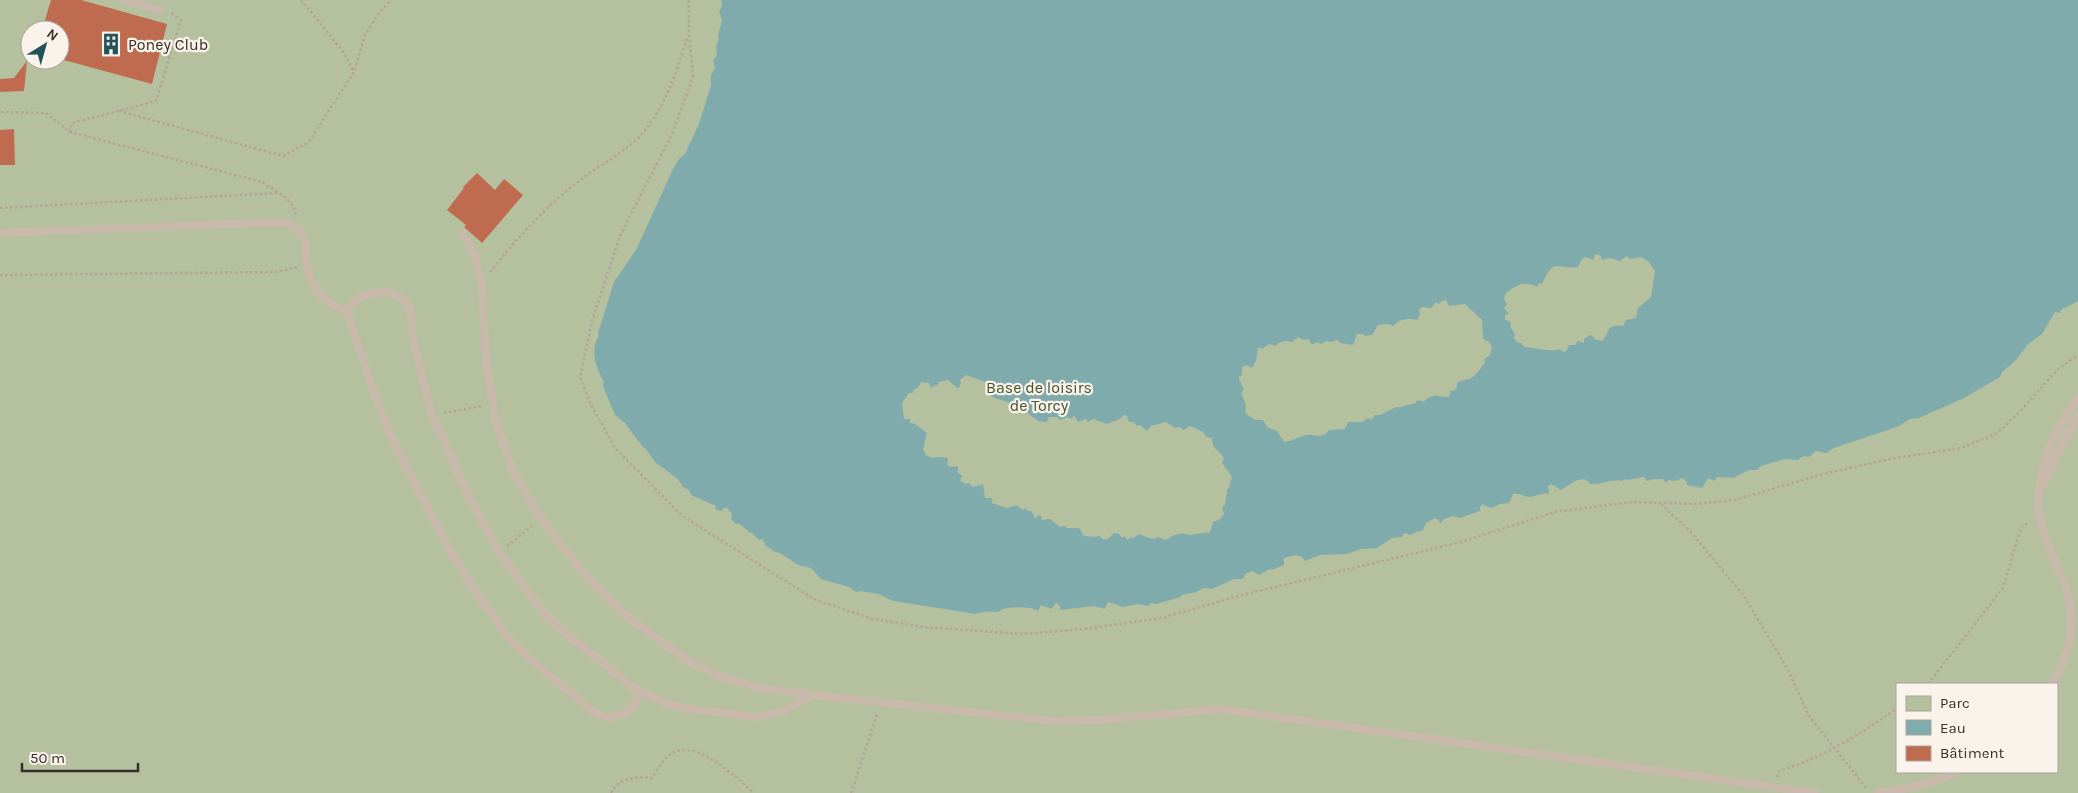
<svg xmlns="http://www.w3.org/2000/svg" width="2078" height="793" font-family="Karla,sans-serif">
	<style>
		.green { fill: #b5c09f; fill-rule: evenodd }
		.water { fill: #7fabad; fill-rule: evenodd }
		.building { fill: #bf6b4f }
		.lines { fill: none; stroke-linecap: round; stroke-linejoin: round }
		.path { stroke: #b5a395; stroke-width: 2.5; stroke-dasharray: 2.5 2.5; stroke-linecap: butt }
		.service { stroke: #c9b9ab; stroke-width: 8 }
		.labels { text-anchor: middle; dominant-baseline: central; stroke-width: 4.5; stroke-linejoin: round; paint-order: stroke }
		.poi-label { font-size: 16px; fill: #372e2a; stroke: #f9f3eb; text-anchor: start }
		.park-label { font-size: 16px; fill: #46542f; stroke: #f9f3eb }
	</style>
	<rect width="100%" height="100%" fill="#f1e9df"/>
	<path class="green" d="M 0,0 L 2078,0 L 2078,793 L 0,793 ZM 30,30 L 60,30 L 60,60 L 30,60 ZM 1897,684 L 2057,684 L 2057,772 L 1897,772 Z"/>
	<path class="water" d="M 721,0 L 2078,0 L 2078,301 L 2067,307 L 2063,308 L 2060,311 L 2061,313 L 2055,312 L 2042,334 L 2028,344 L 2016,360 L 2002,372 L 2000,377 L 1964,398 L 1919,418 L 1910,419 L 1897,427 L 1834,448 L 1826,453 L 1816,451 L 1809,457 L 1804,456 L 1797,460 L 1785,459 L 1761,466 L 1757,470 L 1749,470 L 1733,478 L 1718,477 L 1714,481 L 1708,478 L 1702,488 L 1687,485 L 1686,481 L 1683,478 L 1675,481 L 1668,480 L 1666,483 L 1663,479 L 1653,479 L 1647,481 L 1644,477 L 1627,480 L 1625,479 L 1622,481 C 1609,479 1601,485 1590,484 L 1587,480 C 1578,477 1569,485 1561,490 L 1551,484 L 1548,486 L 1549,494 C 1541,492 1536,497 1529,497 C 1523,496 1519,493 1513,494 L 1509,503 L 1500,504 L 1491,508 L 1482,504 L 1480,507 L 1480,511 L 1460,518 L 1453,516 L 1444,519 L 1440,524 L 1439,520 L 1435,518 L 1426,523 L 1423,530 L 1409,535 L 1406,533 L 1403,534 L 1402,537 L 1392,538 L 1377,548 L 1361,549 L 1347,554 L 1320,555 L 1305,561 L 1302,557 L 1295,555 L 1284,558 L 1284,565 L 1272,570 L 1270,569 L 1259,575 L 1252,571 L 1245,574 L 1243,579 L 1234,579 L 1212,589 L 1204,588 L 1196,592 L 1182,595 L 1181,597 L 1156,604 L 1151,603 L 1148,606 L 1138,604 L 1123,607 L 1108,602 L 1105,609 L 1094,606 L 1060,610 L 1060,606 L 1056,603 L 1052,609 L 1041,605 L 1038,611 C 1031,606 1011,607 1003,609 C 1002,609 1001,611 1000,611 C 992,613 984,610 976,614 L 893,601 L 878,594 L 860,591 L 856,592 L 849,587 L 821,579 L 811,568 L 798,565 L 780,553 L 775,552 L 765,545 L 763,539 L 759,540 L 752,533 L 749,532 L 740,524 L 736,524 L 731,519 L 732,514 L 726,507 L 721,511 L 715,509 L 716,506 L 691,495 L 689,490 L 683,487 L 678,479 L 655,462 L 646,449 L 642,446 L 625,423 L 615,415 L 603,386 L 604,382 C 597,369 589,351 599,336 L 598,333 L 614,282 L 636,250 L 673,169 L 679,159 L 685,154 L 699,124 L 711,85 L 711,76 L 715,67 L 713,60 L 717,56 L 716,46 L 719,39 L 718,35 L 722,21 L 719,10 L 722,7 ZM 1597,254 L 1601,256 L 1602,260 L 1610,258 L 1620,261 L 1627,256 L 1630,259 L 1641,257 L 1648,261 L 1655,271 L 1651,297 L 1638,308 L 1636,318 L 1626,320 L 1623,326 C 1604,324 1612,331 1602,341 L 1594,339 L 1594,337 L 1590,335 L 1584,339 L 1584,343 L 1578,341 L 1575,345 L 1569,345 L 1567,350 L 1564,352 L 1559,349 C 1550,353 1535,347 1524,347 L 1521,343 L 1517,342 L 1514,338 L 1515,334 L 1511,328 L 1510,322 L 1505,319 L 1505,315 L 1509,314 L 1504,308 L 1507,304 L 1504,299 L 1506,293 C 1516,285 1525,280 1537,287 L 1539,283 L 1542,284 C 1555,256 1555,270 1578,267 L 1582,259 L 1585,257 L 1594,260 L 1594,256 ZM 1446,300 L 1449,306 L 1465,304 L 1482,320 L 1483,339 L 1489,342 L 1492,347 L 1490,355 L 1484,359 L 1485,363 C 1480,368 1478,374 1471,378 C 1466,381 1462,379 1457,383 L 1457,387 L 1454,391 L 1451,390 L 1449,397 C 1438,397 1432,392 1424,402 L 1418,400 L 1414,404 C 1407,404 1403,408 1396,407 L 1380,415 L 1375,415 L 1371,420 L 1368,418 L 1362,422 L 1348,422 L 1345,429 L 1329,430 C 1327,433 1326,434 1323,435 C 1317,437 1312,434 1307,435 C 1298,436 1292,442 1284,442 L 1277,431 L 1267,427 L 1263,420 L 1255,420 L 1245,413 L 1246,405 L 1241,393 L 1244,390 L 1239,379 L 1239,376 L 1242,375 L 1242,367 L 1246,365 L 1252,368 L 1256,361 L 1258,347 L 1262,349 L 1269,344 L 1276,346 L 1278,343 L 1285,341 L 1292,342 L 1298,337 L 1304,340 L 1309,339 L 1311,344 L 1314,344 L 1317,342 L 1321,344 L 1326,341 L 1331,342 L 1337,340 L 1341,343 L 1353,345 L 1357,334 L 1363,334 L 1365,336 L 1372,335 L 1378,325 L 1388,324 L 1393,326 C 1400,319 1408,318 1417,320 L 1420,314 L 1419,310 L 1422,307 L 1431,308 L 1436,302 L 1439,304 L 1442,301 ZM 966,375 L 985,382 L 988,387 L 988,395 C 999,400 1009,402 1019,407 C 1030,412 1034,423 1047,422 L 1049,417 L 1057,417 L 1060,420 L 1068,417 L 1071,419 L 1074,416 L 1078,422 L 1086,419 L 1088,422 L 1093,419 L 1107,424 L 1120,419 L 1124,415 L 1127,416 L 1129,422 L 1134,422 L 1137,426 L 1140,425 L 1147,431 L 1151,426 L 1166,422 L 1175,428 L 1180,427 L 1183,430 L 1190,426 L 1203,432 L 1206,437 L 1212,438 C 1211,449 1220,450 1224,458 L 1222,463 L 1232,477 L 1229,488 L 1227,490 L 1225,505 L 1222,508 L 1224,514 L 1220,519 L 1213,522 L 1210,532 C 1208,533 1197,533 1191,535 C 1181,532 1176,533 1166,540 L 1158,537 C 1152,541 1145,536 1139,534 L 1132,539 L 1131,537 L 1127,540 L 1125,536 L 1122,538 L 1119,534 L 1114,533 L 1108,539 L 1102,539 L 1099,535 L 1097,537 L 1084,536 L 1079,528 L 1067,528 L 1065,526 L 1060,527 L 1050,519 L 1042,520 L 1041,516 L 1038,515 L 1035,519 L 1032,511 L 1028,511 L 1026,508 L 1023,510 L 1016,505 L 1007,508 L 992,503 L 992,498 L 985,498 L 983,484 L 973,487 L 969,483 L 966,484 L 960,481 L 962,476 L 958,473 L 958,466 L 950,467 L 947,465 L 948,458 L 938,457 L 932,458 L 926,455 L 923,449 L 927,433 L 915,424 L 910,423 L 910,419 L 904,419 L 902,403 L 909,393 L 913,393 L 914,389 L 918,388 L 921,382 L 929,383 L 931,388 L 935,385 L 937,386 L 939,382 L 948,380 L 957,388 L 959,388 L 961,383 L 960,380 Z"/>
	<g class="building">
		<path d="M 51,0 L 81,0 L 167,24 L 152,84 L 60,59 L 60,30 L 42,30 Z"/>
		<path d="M 27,61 L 24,91 L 0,92 L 0,79 L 14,78 Z"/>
		<path d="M 14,129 L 15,165 L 0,165 L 0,130 Z"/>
		<path d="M 477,173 L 495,190 L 504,179 L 523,195 L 482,243 L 464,227 L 466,225 L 447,210 L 464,188 L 463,187 Z"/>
	</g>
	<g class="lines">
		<g class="path">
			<path d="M 301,0 L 342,50 L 354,72"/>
			<path d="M 689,0 L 689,33 L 693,77 L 672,134 L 620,236 L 592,321 L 580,377 L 591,405 L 615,448 L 681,515 L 814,599 L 873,619 L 923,627 L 1023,634 L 1084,629 L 1162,618 L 1242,595 L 1461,542 L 1555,512 L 1631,502 L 1697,504 L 1735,500 L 1823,474 L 1890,459 L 1961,448 L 1998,433 L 2025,406 L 2058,369 L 2078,355"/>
			<path d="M 119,111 L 283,156 L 308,143 L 354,72 L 365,35 L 379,13 L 391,0"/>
			<path d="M 1,112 L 46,113 L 70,132 L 262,182 C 275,191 294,199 296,216"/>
			<path d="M 70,132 L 72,123 L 156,101 L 181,20 L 171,13"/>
			<path d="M 0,208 L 278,193"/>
			<path d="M 490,272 C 516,240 542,210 575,184 C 599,164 630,152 649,125 C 669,98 678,66 688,35"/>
			<path d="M 0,275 L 277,272 L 298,267"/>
			<path d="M 444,413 L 482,406"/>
			<path d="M 1661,504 L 1690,531 L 1744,596 L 1788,670 L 1809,716 L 1867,789"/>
			<path d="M 507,546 L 532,526"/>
			<path d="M 1928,684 L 2003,588 L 2021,527 L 2030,522"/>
			<path d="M 1777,777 L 1779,771 C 1822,758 1861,734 1897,708"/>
			<path d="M 611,793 C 617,778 638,776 652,778 C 657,770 663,759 671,754 C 695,737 737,778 754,793"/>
			<path d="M 851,793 L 877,714"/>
		</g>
		<g class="service">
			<path d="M 123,0 L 160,10"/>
			<path d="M 0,233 L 285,222 C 289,224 296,227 299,230 C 307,240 305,252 307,264 C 310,289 325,303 347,312"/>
			<path d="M 462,233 L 474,253 L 481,282 L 487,366 L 495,419 L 512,470 L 541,519 L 580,569 L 621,611 L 656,638 L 690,662 L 721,677 L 759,688 L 814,695 L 1053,721 L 1100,720 L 1221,709 L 1815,793"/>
			<path d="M 390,292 L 403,299 L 410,308 L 414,346 L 432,415 L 470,499 L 499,552 L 542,611 L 569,636 L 637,690 L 636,703 L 627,712 L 611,718 L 596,714 L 530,659 L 508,637 L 475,591 L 452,554 L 397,450 L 380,410 L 347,312 C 359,291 368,294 390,292 Z"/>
			<path d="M 2042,486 L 2066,436 L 2078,417"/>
			<path d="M 2052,684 C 2070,654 2078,620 2065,586 C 2057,565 2046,545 2041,522 C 2032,478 2052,433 2078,398"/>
			<path d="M 637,690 L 667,704 L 689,709 L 759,717 L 783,711 L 814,695"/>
			<path d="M 1877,793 C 1905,790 1932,783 1957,772"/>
		</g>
	</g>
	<defs>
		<g id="building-bare" transform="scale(1.725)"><path d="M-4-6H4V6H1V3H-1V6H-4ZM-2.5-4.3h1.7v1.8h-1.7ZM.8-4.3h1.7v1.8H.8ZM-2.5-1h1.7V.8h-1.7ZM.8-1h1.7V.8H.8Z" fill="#215357" stroke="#f9f3eb" stroke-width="2.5" paint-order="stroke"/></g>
	</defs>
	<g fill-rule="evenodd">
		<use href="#building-bare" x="111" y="44"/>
	</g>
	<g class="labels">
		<g class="poi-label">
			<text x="128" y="44">Poney Club</text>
		</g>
		<g class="park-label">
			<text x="1039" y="387">Base de loisirs<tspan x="1039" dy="18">de Torcy</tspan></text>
		</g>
	</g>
	<rect x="1896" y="683" width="162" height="90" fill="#f9f3eb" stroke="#aba49e"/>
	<rect x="1906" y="696" width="25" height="15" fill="#b5c09f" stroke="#aba49e"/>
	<text x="1940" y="708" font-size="15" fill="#372e2a">Parc</text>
	<rect x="1906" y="720" width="25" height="15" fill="#7fabad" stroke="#aba49e"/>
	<text x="1940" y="733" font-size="15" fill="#372e2a">Eau</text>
	<rect x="1906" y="746" width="25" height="15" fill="#bf6b4f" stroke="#aba49e"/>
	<text x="1940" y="758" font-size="15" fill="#372e2a">Bâtiment</text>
	<g transform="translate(45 45) rotate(37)"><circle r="24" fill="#f9f3eb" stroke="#aba49e"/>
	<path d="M0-4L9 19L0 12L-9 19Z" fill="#215357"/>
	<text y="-8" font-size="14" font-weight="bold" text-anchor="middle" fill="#372e2a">N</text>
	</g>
	<path d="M22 763v8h116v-8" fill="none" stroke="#372e2a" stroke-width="2.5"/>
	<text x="30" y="763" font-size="15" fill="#372e2a" stroke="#f9f3eb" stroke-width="4" paint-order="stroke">50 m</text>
</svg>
